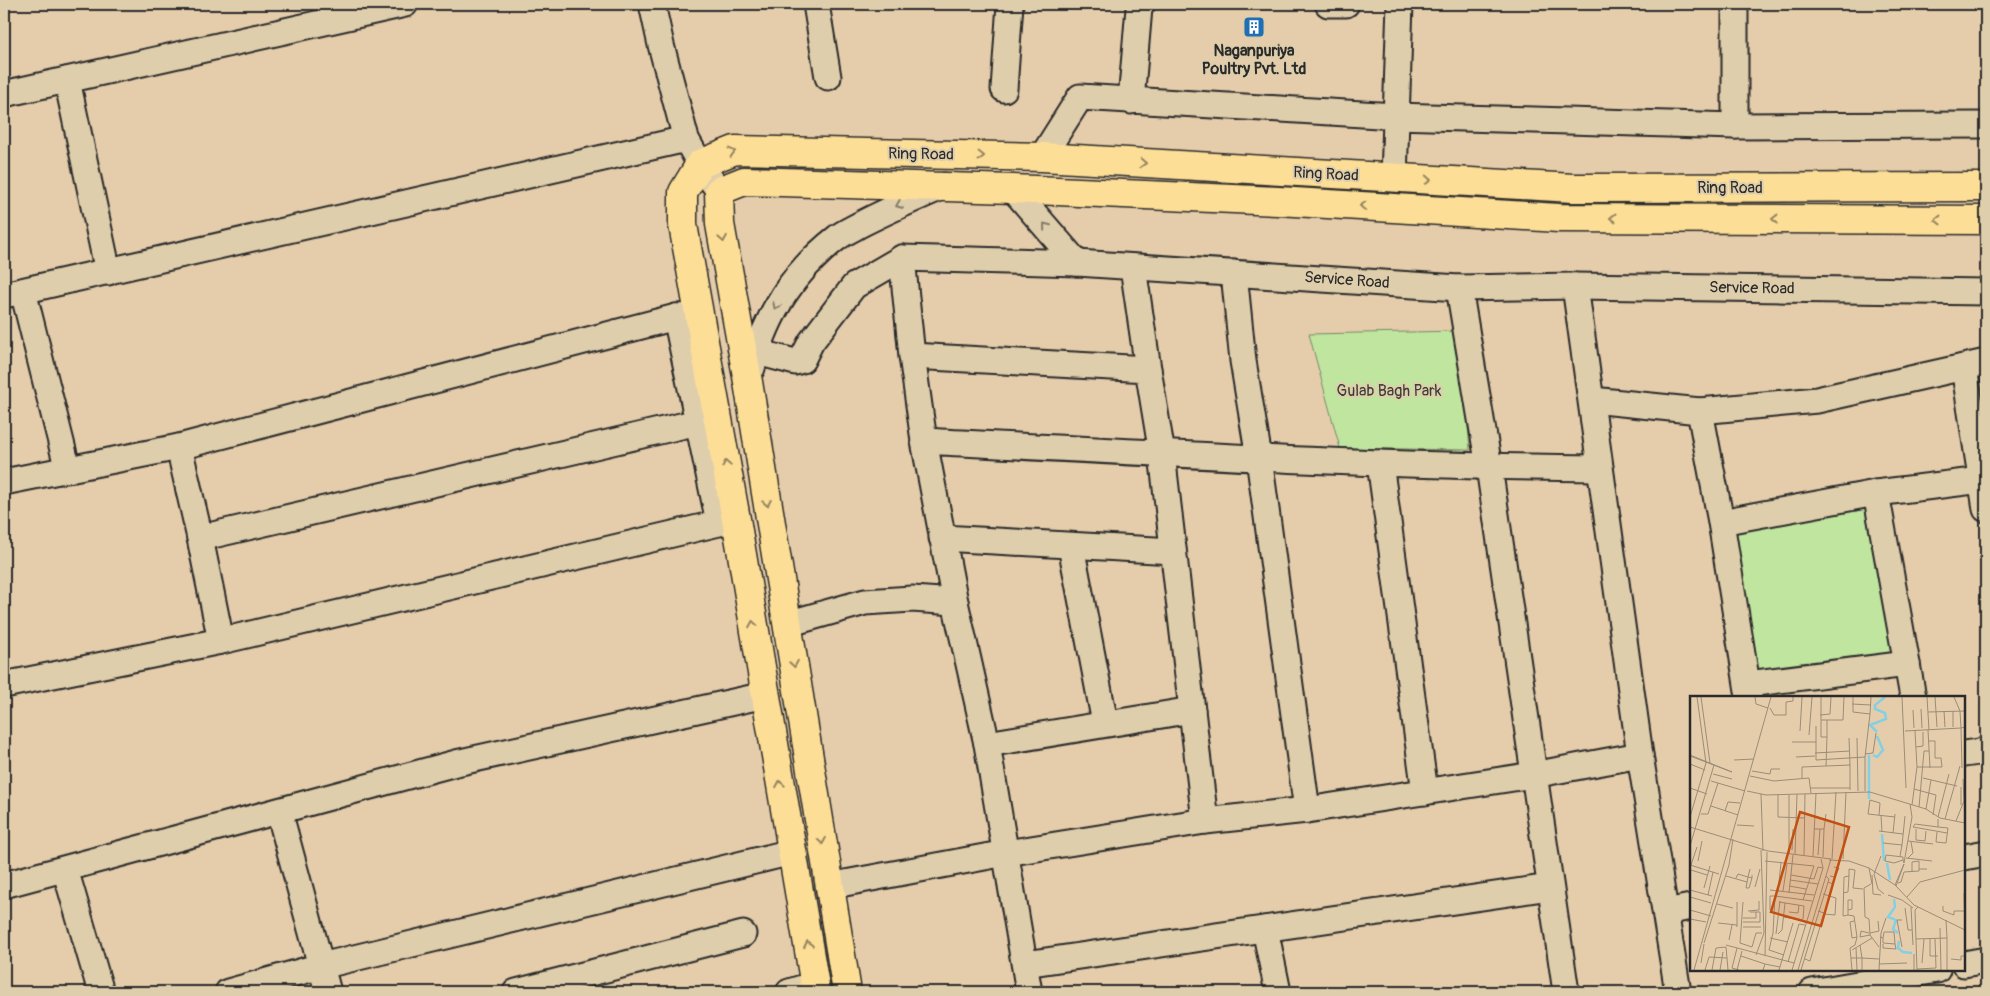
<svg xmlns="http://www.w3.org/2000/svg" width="1990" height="996" font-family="Pangolin,sans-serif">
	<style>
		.green { fill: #bfe59f; stroke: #758865 }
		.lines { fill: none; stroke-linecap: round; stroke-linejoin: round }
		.minor-casing { stroke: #2b2b2b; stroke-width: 29 }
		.major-casing { stroke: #2b2b2b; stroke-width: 31 }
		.minor { stroke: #dfceab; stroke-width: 25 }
		.major { stroke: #fdde96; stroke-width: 28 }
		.oneway { stroke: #948460 }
		.oneway2 { stroke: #857c6b }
		.labels { text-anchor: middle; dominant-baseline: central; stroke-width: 4; stroke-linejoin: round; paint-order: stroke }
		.poi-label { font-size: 16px; font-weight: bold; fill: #2b2b2b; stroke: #dfceab }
		.street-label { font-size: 16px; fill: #2b2b2b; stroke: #dfceab }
		.park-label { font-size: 16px; fill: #3a3e37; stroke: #dfceab }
		.inset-river { fill: none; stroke: #84cfe3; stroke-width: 2.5 }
		.inset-road { fill: none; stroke: #9b8c78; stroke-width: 1 }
		.view { fill: #c25012; fill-opacity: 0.15; stroke: #c25012; stroke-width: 2.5 }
		.inset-edge { fill: none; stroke: #2b2b2b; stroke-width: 2.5 }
	</style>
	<rect width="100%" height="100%" fill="#e5cdab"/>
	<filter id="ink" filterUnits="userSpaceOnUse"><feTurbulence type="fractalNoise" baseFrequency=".02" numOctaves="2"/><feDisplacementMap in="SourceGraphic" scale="10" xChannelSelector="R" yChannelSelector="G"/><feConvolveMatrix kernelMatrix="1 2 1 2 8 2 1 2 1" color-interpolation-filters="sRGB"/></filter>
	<g filter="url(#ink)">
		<g class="green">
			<path d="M 1460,331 L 1470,450 L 1340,448 L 1309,334 Z"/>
			<path d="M 1866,503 L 1895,653 L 1753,673 L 1729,532 Z"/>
		</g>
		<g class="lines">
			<g class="minor-casing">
				<g id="minor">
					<path d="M 652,4 L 661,45 L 686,139 L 700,164 L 719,191"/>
					<path d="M 816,4 L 828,77"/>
					<path d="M 1328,4 L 1346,4"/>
					<path d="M 1735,4 L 1735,126"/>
					<path d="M 67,80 L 108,272"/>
					<path d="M 1004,89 L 1010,4"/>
					<path d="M 4,94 L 405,4"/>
					<path d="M 1131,101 L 1139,8 L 1142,4"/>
					<path d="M 1042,157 L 1080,97 L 1395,116 L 1735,126 L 1986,125"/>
					<path d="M 1394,178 L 1400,4"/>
					<path d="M 1013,189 L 1077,263"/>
					<path d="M 902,258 L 912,356 L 1148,369 L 1162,454 L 1205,821"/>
					<path d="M 1133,267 L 1148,369"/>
					<path d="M 1234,273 L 1243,361 L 1259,458 L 1307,810"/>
					<path d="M 1575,286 L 1640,755 L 1678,992"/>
					<path d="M 1459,288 L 1489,467 L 1566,992"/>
					<path d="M 23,291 L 68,470"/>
					<path d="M 4,295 L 686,139"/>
					<path d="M 676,317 L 719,522"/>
					<path d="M 757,352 L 795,362 L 802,360 L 811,342 L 854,286 L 902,258 L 1077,263 L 1459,288 L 1575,286 L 1986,292"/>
					<path d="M 912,356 L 924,441"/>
					<path d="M 1986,362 L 1964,367 L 1986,509"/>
					<path d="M 752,368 C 768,312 792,273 838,237 C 845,232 854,228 861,224 C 888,210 916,198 944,186"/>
					<path d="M 1592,400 L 1700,411"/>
					<path d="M 1380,463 L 1425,792"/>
					<path d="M 4,482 L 179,447"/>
					<path d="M 1876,493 L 1982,480"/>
					<path d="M 1721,522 L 1876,493 L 1907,664"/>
					<path d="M 200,538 L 698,422"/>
					<path d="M 942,538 L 1173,551"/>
					<path d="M 1071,546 L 1105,723"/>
					<path d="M 787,624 L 865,602 L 912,599 L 955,602"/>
					<path d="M 221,641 L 200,538 L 179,447 L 676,317 L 699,316"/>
					<path d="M 1748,684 L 1907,664 L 1913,697"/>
					<path d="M 4,685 L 221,641 L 736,519"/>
					<path d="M 1749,697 L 1721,522 L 1700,411 L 1817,400 L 1964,367"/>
					<path d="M 987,744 L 1192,710"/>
					<path d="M 1964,754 L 1986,751"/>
					<path d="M 279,811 L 328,992"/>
					<path d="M 1964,857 L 1986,853"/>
					<path d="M 65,869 L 101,992"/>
					<path d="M 4,885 L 456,763 L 765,695"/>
					<path d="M 829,886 L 1006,853 L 1205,821 L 1307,810 L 1533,775 L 1640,755"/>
					<path d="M 1666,912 L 1691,907"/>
					<path d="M 1265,929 L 1278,992"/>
					<path d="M 1025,964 L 1550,887"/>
					<path d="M 1964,964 L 1986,960"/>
					<path d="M 228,992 L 321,966 L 792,852"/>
					<path d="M 516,992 L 743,934"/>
					<path d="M 789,992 L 815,984"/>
					<path d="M 1029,992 L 987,744 L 955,602 L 924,441 C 1149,453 1374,466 1599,468"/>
					<path d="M 1812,992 L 1937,970"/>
				</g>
			</g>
			<g class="major-casing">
				<g id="major">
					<path d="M 816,992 L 736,519 L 683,225 L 683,192 L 700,164 L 735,150 L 1042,157 L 1573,188 L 1986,187"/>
					<path d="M 847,992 L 748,382 L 720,224 L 719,191 L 744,181 L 1013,189 L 1278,201 L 1559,218 L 1986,220"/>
				</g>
			</g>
			<use href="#minor" class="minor"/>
			<use href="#major" class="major"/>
		</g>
		<defs><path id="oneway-chevron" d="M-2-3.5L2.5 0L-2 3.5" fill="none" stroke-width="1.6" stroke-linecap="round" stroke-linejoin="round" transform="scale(1.25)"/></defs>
		<g class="oneway">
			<use href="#oneway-chevron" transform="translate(732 152) rotate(-15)"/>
			<use href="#oneway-chevron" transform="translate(981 156) rotate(1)"/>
			<use href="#oneway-chevron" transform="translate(1143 163) rotate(3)"/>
			<use href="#oneway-chevron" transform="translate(1428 180) rotate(3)"/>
			<use href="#oneway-chevron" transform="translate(1363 206) rotate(-177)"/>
			<use href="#oneway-chevron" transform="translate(1613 218) rotate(-180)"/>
			<use href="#oneway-chevron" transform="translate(1775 219) rotate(-180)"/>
			<use href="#oneway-chevron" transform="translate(1938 220) rotate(-180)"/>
			<use href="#oneway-chevron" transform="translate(723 239) rotate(80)"/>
			<use href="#oneway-chevron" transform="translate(726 464) rotate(-100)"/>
			<use href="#oneway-chevron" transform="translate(767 503) rotate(80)"/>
			<use href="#oneway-chevron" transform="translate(753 624) rotate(-99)"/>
			<use href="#oneway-chevron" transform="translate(794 664) rotate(81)"/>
			<use href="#oneway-chevron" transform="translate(780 784) rotate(-100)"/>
			<use href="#oneway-chevron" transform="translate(822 841) rotate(81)"/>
			<use href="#oneway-chevron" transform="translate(808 944) rotate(-100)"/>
		</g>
		<g class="oneway2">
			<use href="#oneway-chevron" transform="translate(899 205) rotate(157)"/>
			<use href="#oneway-chevron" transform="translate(1046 226) rotate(-129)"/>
			<use href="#oneway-chevron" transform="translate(776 306) rotate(116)"/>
		</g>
	</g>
	<defs>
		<g id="building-square" transform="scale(1.125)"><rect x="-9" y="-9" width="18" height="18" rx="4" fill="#1f6fb2" stroke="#dfceab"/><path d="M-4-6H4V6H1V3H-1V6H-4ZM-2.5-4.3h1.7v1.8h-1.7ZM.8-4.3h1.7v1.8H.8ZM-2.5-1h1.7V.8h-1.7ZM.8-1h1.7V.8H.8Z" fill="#fff"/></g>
	</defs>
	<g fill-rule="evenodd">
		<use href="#building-square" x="1254" y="27"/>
	</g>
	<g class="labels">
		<g class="poi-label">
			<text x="1254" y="51">Naganpuriya<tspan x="1254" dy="18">Poultry Pvt. Ltd</tspan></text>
		</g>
		<g class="street-label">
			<text transform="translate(921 154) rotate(1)">Ring Road</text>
			<text transform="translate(1326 174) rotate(3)">Ring Road</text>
			<text x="1730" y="188">Ring Road</text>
			<text transform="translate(1347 280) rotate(4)">Service Road</text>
			<text transform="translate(1752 288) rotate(1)">Service Road</text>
		</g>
		<g class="park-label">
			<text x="1389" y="391">Gulab Bagh Park</text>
		</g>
	</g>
	<g transform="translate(1690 696)">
		<rect width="275" height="275" fill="#e5cdab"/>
		<path class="inset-river" d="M 187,36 L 180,29 L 196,23 L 195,17 L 185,13 L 185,9 L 195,1M 183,59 L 187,61 L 193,54 L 187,40M 179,103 L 179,59M 192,138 L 194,165M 197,167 L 200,184M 204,203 L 205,211 L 198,221 L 206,224 L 203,233 L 208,237M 209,245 L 208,252 L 213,256 L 222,257"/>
		<path class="inset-road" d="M 11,1 L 20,67M 65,1 L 66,8 L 78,12M 131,1 L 131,41 L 137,41 L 136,70 L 160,69 L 159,42M 212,1 L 216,92M 237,1 L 239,34M 245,1 L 247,31M 264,1 L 270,15 L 271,32 L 275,31M 162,8 L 181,9M 80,12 L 84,19 L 96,19 L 96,6 L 103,5 L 103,1M 231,13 L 232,32M 223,14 L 224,32M 254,15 L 255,31M 263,15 L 263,31M 238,16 L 275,15M 180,18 L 181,1M 130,19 L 140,18 L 141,1M 131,24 L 153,24 L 154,1M 137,24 L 137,41M 126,30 L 126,64 L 175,61 L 180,18 L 163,16 L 163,1M 238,34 L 240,72M 110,35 L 112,1M 215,35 L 271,32 L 272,72M 225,35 L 227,71 L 252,71 L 251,62 L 245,62 L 245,45 L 239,45M 119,39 L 122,1M 167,42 L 168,95M 102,46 L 126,46M 226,51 L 233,50 L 233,36M 125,57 L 160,55M 175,58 L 183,57 L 186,37M 0,59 L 42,76 L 0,60M 106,61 L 125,60M 175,61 L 175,95M 44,64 L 64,63M 0,68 L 15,74M 160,69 L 160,94M 62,75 L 80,78 L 81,73 L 90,73M 23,78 L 42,83M 60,80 L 84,85 L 119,82 L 121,97M 112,82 L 112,71 L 136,70M 233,82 L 267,90M 21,85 L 55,95M 271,91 L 271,109M 0,92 L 17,98M 120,92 L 160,92M 224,93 L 246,99 L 243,119M 57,95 L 76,99 L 180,96 L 236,113 L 250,122 L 275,127M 71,98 L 73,155M 88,99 L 88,121 L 115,122M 222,109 L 227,71M 21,110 L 48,119M 229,111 L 234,55 L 239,55M 236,113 L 241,84M 35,115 L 38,106 L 50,107M 11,118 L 18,118 L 28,87M 189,119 L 190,107 L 180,104 L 178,118 L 205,121M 191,119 L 192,136M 0,121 L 16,67 L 7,1M 248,121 L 259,78M 248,123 L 248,131 L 225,128 L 223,131 L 257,137M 255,123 L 270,70M 266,125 L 274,105 L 273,83M 47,129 L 64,130M 0,131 L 78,155 L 141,163 L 108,274M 124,133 L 134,133 L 133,161M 134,133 L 136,118M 226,133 L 226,144 L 235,145 L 236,135M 189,135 L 213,138M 247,136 L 246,146 L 256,147 L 258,132 L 248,131M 203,137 L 205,118M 218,145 L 243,148M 193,147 L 212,149 L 210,160M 212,149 L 215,120M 0,150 L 24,69M 102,154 L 103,133M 99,157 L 99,99M 105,158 L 107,98M 114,159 L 115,98M 128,159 L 130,133M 123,160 L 126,97M 191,160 L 184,178 L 188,193 L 194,198M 216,162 L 242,165M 218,162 L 223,157 L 221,146M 142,163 L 146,96M 153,163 L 156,96M 139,164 L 159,165 L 179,172 L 205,189 L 224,209 L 275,234M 213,164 L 213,161 L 196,159 L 195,165 L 204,167 L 213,164 L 214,167 L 222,121 L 220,108M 8,165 L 12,145M 75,165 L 124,170 L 113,204M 0,169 L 29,178M 1,169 L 7,151M 179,172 L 182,188M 1,174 L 17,179M 165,174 L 163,192 L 173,193M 222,176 L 222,166 L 229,165 L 229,173 L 237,173M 101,179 L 124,183 L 128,171 L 133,172M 182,179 L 183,198 L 191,199M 36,180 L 57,186M 140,180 L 145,181 L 149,172 L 144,171M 46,182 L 48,178 L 58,181 L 60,173M 62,182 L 58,181 L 56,192 L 59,192 L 62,182 L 62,179M 100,184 L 128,188M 138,186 L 143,188 L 140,198M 208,187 L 211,186 L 214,176 L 229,175 L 229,173M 181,188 L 174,192 L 175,221 L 179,223 L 180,239 L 189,251M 205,189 L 214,168 L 206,190M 99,190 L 116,193M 65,191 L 70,173M 14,192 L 20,170M 0,194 L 22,200M 80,194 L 124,199M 88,195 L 91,167M 93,195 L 97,168M 99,197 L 103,159M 153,197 L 158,196 L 159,180M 274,197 L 275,233M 133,198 L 146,202 L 145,219 L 134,218M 18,199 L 23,176M 198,199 L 212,204 L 223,212M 0,201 L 21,207M 217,201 L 230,186 L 275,174M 53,206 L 50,247 L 62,251 L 66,237 L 72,237M 89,206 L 114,210 L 113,223M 27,208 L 43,212M 253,210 L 253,215 L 264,219 L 264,215 L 275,215M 221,211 L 223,249M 215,212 L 218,234 L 222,234M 0,214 L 21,220M 80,214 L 80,200 L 85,200M 158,214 L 162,213 L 162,204 L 158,204 L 158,219 L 153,220 L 154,181 L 159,180 L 159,173 L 165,174M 58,215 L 69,214 L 69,205M 99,216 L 108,217 L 109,209M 158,219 L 164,220 L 167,241M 93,221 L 113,224M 53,222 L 66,222 L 66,216 L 60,216M 0,223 L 16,226M 212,224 L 207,224 L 212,251M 53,226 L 70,226 L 70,216 L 66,216M 28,227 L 47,229M 47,231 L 47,206M 53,231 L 71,231M 250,232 L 251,274M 179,237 L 171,235 L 170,241 L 180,239M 180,237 L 189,235 L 188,225M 86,238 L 90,205M 88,238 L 92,234 L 95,207M 190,241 L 193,242 L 193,247 L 205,248 L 204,236 L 194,236 L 193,242M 80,242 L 98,246M 257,242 L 257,274M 226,243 L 257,242 L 256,224M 240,243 L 240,260 L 248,260M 39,244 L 42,229M 14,247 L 39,169 L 43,143M 193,248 L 193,252 L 206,253 L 205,248M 36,249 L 104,267M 170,249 L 172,262 L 189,263M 47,252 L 42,272 L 49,274M 166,252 L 167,274M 162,254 L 182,242M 224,258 L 224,274M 66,259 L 74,237 L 71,154M 94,259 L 79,254 L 83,237 L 85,200 L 122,205M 51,260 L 75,268 L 73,274M 75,260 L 77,156M 161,262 L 172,262 L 172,274M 115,263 L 120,265 L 134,217 L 128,215M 261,263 L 271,264 L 271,260 L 275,260M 98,266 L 109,228 L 115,229M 11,267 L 14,248M 232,267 L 234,243M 75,268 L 90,271M 189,268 L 217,267M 227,273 L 246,272 L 245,243M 4,274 L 81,1M 15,274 L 19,261 L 37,262 L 38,274M 22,274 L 26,252 L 36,251 L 37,262M 30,274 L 33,256M 47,274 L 52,255M 89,274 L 103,227M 102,274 L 133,172 L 131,163M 111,274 L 139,183 L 136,180M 162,274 L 160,252 L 165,249 L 167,241 L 162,242 L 160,226 L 164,225M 189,274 L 191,237 L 196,222M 227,274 L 225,214 L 228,211"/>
		<path class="view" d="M 110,116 L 159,131 L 131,230 L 81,216 Z"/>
		<rect width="275" height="275" class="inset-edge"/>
	</g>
	<rect width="1990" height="996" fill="none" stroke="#dfceab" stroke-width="20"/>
	<rect x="10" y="10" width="1970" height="976" fill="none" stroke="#2b2b2b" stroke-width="2" filter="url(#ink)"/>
</svg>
